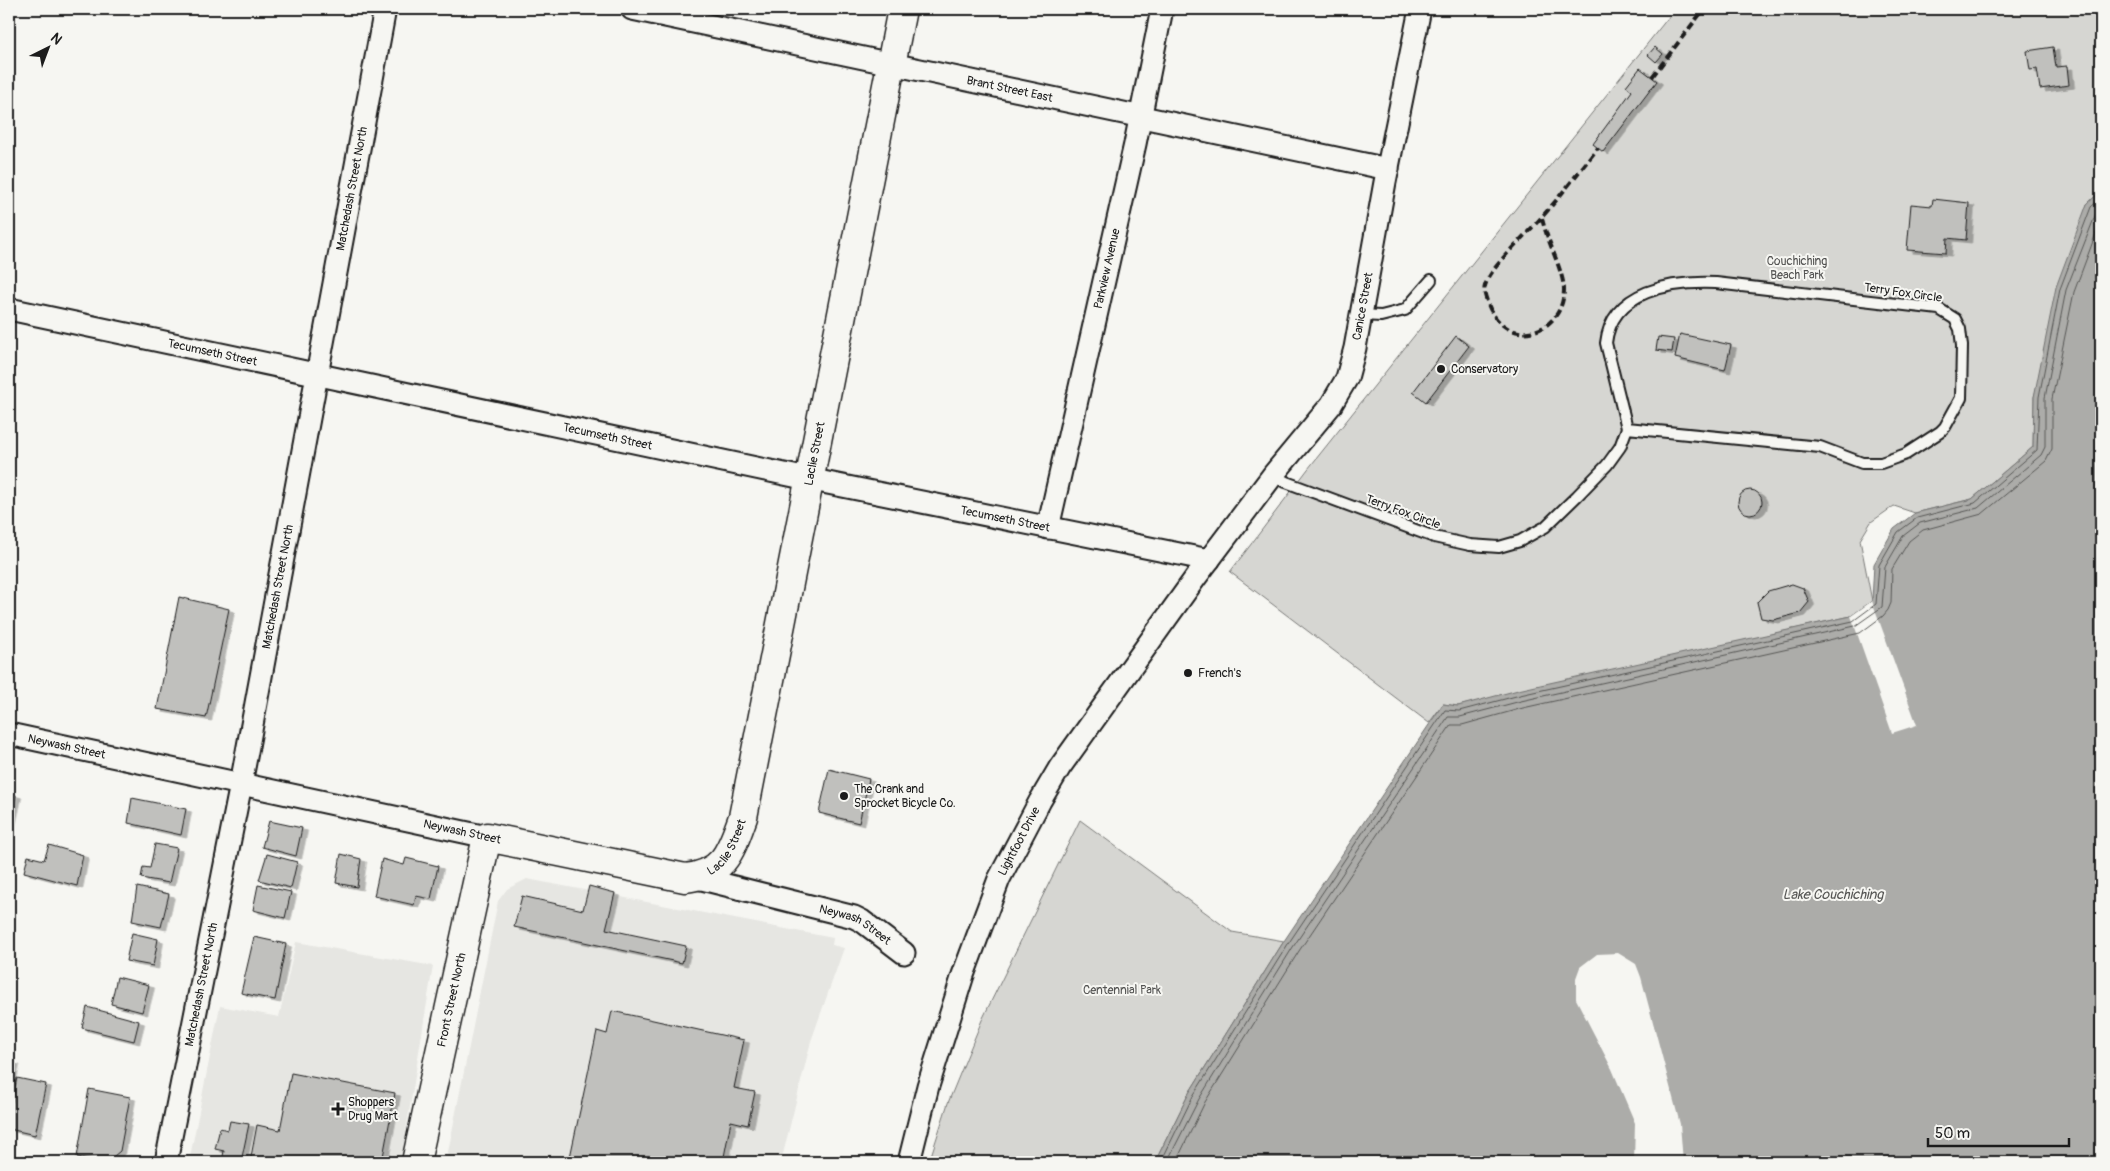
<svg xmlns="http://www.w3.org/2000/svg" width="2110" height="1171" font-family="Pangolin,sans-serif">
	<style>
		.built { fill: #e6e6e2 }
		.green { fill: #d6d6d2; stroke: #797977 }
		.water { fill: #acaca9; stroke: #727271 }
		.pier { fill: #f6f6f2 }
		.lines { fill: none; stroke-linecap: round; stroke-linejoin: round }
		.shore { stroke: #565654; stroke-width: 1 }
		.building { fill: #c0c0bd; stroke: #1c1c1c; filter: url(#shadow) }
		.lane-casing { stroke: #1c1c1c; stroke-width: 14 }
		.street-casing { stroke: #1c1c1c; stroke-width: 25 }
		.secondary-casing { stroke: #1c1c1c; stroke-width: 31 }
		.lane { stroke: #f6f6f2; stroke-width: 10 }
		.street { stroke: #f6f6f2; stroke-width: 21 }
		.secondary { stroke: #f6f6f2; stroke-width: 28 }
		.rail { stroke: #1c1c1c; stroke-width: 4; stroke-dasharray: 8 4; stroke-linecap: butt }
		.poi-dot { fill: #1c1c1c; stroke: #f6f6f2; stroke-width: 2 }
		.labels { text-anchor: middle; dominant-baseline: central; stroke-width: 4; stroke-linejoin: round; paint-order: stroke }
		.street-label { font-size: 12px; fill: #1c1c1c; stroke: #f6f6f2 }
		.park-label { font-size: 12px; fill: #545453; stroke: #f6f6f2 }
		.poi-label { font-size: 12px; fill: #1c1c1c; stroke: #f6f6f2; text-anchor: start }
		.water-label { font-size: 14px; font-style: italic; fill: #565654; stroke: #f6f6f2 }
	</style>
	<defs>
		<filter id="shadow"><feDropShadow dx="5.5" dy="3" stdDeviation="0" flood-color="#0004"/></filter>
	</defs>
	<rect width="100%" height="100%" fill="#f6f6f2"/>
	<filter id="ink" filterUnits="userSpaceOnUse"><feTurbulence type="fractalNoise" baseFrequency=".02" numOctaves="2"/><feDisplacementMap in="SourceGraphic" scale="10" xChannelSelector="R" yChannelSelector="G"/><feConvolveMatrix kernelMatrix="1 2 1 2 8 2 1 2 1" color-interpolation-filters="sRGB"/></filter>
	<g filter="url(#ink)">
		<g class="built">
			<path d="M 527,879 L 833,938 L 832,945 L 844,948 L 811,1041 L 781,1162 L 446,1162 L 498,901 L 507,889 Z"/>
			<path d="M 296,942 L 433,966 L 401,1162 L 189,1162 L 220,1006 L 279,1017 Z"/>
		</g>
		<g class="green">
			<path d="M 1675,9 L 2101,9 L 2101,191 L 2087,204 L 2034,397 L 2033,447 L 1972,499 L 1915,513 L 1894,506 L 1871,522 L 1860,540 L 1872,601 L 1851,616 L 1458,706 L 1443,704 L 1429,723 L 1230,572 L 1308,469 Z"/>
			<path d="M 1080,820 L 1232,932 L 1284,941 L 1189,1093 L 1155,1162 L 929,1162 L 948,1103 L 982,1020 Z"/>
		</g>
		<path class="water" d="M 2101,191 L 2101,1162 L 1155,1162 L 1189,1093 L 1284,941 L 1443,704 L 1458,706 L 1518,690 L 1851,616 L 1872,601 L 1874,564 L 1894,529 L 1915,513 L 1972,499 L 2033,447 L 2034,397 L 2056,287 L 2087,204 Z"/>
		<g class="pier">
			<path d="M 1872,601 L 1917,725 L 1892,733 L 1851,616 Z"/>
			<path d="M 1618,953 L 1636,964 L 1641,977 L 1680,1124 L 1683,1162 L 1634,1162 L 1635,1123 L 1612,1069 L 1576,999 L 1576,978 L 1580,967 L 1597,954 Z"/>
		</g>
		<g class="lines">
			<g class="shore">
				<path d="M 1161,1162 L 1193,1096 L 1288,944 L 1445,710 L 1459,711 L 1520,695 L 1853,621 L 1876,604 L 1879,565 L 1898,532 L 1917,518 L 1975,503 L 2037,450 L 2039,397 L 2060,289 L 2091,207 L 2101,198"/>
				<path d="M 1167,1162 L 1199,1099 L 1293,947 L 1448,717 L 1460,717 L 1521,701 L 1855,626 L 1882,607 L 1885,567 L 1903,536 L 1920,523 L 1978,508 L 2041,455 L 2045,447 L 2045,398 L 2066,290 L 2097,211 L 2101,207"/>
				<path d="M 1176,1162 L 1205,1102 L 1299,951 L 1451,725 L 1462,725 L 1523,708 L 1860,633 L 1883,616 L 1888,610 L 1891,603 L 1892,569 L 1909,541 L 1923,530 L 1982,514 L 2046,461 L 2052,449 L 2052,399 L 2074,292 L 2101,220"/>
			</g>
		</g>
		<g class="building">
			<path d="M 1655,47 L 1663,54 L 1656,62 L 1648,55 Z"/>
			<path d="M 2053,47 L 2056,67 L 2067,66 L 2069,85 L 2040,89 L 2037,69 L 2030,70 L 2027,51 Z"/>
			<path d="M 1640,68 L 1657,81 L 1603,152 L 1593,144 L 1632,91 L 1626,86 Z"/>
			<path d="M 1933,199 L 1969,203 L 1966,240 L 1947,238 L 1946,253 L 1907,250 L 1911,204 L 1932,206 Z"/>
			<path d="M 1680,334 L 1731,345 L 1725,370 L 1675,358 Z"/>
			<path d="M 1456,336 L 1469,346 L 1426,402 L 1413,392 Z"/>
			<path d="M 1658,337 L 1674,339 L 1672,352 L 1656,350 Z"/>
			<circle cx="1750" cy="502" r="12"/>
			<path d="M 1792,584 L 1803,588 L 1809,602 L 1800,613 L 1773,620 L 1761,618 L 1757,602 L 1768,591 Z"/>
			<path d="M 179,597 L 229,609 L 206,718 L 157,709 Z"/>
			<path d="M 829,769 L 869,779 L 859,823 L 819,813 Z"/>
			<path d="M 9,793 L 16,795 L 9,827 Z"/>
			<path d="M 132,798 L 186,809 L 181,835 L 128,823 Z"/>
			<path d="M 269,821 L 302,828 L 296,856 L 262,847 Z"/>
			<path d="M 155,844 L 177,848 L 169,883 L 141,878 L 143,867 L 150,868 Z"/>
			<path d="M 49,845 L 83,855 L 77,886 L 24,872 L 28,856 L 44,860 Z"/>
			<path d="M 267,854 L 297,862 L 291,888 L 259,880 Z"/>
			<path d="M 341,854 L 361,859 L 357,887 L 336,883 Z"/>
			<path d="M 406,858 L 438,866 L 431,899 L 416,896 L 414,905 L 374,896 L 382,859 L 404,865 Z"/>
			<path d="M 258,885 L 291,892 L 285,918 L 253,910 Z"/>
			<path d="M 589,886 L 615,893 L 606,929 L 686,946 L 682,963 L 514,927 L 522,896 L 583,910 Z"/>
			<path d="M 137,887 L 169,894 L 161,927 L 132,921 Z"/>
			<path d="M 132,933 L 158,939 L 153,966 L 126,961 Z"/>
			<path d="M 254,937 L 286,944 L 275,1000 L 241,993 Z"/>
			<path d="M 117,977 L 149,985 L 142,1012 L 111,1004 Z"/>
			<path d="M 87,1007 L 139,1021 L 134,1041 L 82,1028 Z"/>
			<path d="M 612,1011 L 744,1040 L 734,1088 L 755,1092 L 748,1125 L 731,1121 L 723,1162 L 569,1162 L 597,1031 L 607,1034 Z"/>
			<path d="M 9,1061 L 14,1062 L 9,1086 Z"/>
			<path d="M 291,1073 L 395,1093 L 382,1162 L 250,1162 L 257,1125 L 280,1130 Z"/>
			<path d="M 17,1078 L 46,1084 L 35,1135 L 9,1129 L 9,1115 Z"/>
			<path d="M 89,1089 L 130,1097 L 120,1151 L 107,1162 L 77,1157 Z"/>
			<path d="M 230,1121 L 249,1124 L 241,1162 L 222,1162 L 224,1151 L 215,1149 L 220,1128 L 228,1130 Z"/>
		</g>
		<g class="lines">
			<g class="lane-casing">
				<g id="lane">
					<path d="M 1361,315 L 1381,316 L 1405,310 L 1431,280"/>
					<path d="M 1273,475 L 1286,482 L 1434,537 L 1470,545 L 1499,547 L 1520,541 L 1545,527 L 1577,496 L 1607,465 L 1620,447 L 1627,428 L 1606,343 C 1612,290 1672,281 1716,283 L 1939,309 L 1955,319 L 1960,329 L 1962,346 L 1961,398 L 1945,427 L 1940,432 L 1906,454 L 1881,463 L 1862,463 L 1820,447 L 1627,428"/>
				</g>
			</g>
			<g class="street-casing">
				<g id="street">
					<path id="s1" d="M 632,9 L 1388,169"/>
					<path id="s2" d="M 9,309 L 808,479 L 1209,560"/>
					<path id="s3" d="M 1048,528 L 1135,144 L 1162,9"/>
					<path id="s4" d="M 9,734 L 487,837"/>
					<path id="s5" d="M 694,877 L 854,917 L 862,921 L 904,953"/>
					<path id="s6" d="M 166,1162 L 241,784 L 385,9"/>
					<path id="s7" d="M 909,1162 L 928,1086 L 963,975 L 999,879 L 1040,801 L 1060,767 L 1196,577 L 1273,475 L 1331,405 L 1347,378 L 1355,348 L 1385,182 L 1420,9"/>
				</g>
			</g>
			<g class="secondary-casing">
				<g id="secondary">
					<path id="s8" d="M 416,1162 L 487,837 L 685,878 C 725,874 731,850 743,817 L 902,9"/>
				</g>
			</g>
			<use href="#lane" class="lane"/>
			<use href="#street" class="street"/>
			<use href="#secondary" class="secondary"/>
			<g class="rail">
				<path d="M 1652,77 L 1704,9"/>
				<path d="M 1542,218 C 1546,239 1564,272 1564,290 C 1563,335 1506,351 1488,304 C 1486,298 1483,292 1485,286 C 1490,267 1526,235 1540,219 C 1561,196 1579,171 1598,148"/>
			</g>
		</g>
	</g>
	<g class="poi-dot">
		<circle cx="1441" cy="369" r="5"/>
		<circle cx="1188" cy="673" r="5"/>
		<circle cx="844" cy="796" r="5"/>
		<path d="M335.5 1101.5h5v5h5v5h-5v5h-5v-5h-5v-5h5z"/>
	</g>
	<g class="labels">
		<g class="street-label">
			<text stroke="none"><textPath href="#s1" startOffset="386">Brant Street East</textPath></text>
			<text stroke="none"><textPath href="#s6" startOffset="991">Matchedash Street North</textPath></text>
			<text stroke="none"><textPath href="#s3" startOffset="266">Parkview Avenue</textPath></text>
			<text transform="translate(1903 293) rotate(8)">Terry Fox Circle</text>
			<text stroke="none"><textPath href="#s7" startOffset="982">Canice Street</textPath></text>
			<text stroke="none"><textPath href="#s2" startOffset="208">Tecumseth Street</textPath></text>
			<text stroke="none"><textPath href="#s2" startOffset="612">Tecumseth Street</textPath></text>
			<text stroke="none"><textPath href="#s8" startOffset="996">Laclie Street</textPath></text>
			<text transform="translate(1403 512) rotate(20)">Terry Fox Circle</text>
			<text stroke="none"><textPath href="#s2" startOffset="1018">Tecumseth Street</textPath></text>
			<text stroke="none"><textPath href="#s6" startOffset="586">Matchedash Street North</textPath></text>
			<text stroke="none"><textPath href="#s4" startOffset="59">Neywash Street</textPath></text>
			<text transform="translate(462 832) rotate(12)">Neywash Street</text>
			<text stroke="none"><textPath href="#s7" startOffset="340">Lightfoot Drive</textPath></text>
			<text stroke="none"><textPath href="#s8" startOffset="591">Laclie Street</textPath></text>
			<text stroke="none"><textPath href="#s5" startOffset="169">Neywash Street</textPath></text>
			<text stroke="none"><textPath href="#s6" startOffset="181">Matchedash Street North</textPath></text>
			<text stroke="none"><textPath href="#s8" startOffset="166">Front Street North</textPath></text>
		</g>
		<g class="park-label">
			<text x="1797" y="261">Couchiching<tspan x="1797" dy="14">Beach Park</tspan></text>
			<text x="1122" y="990">Centennial Park</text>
		</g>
		<g class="poi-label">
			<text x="1451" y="369">Conservatory</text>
			<text x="1198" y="673">French's</text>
			<text x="854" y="789">The Crank and<tspan x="854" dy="14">Sprocket Bicycle Co.</tspan></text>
			<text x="348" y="1102">Shoppers<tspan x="348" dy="14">Drug Mart</tspan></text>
		</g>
		<g class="water-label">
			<text x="1833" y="894">Lake Couchiching</text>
		</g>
	</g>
	<rect width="2110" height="1171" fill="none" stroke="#f6f6f2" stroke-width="30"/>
	<rect x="15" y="15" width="2080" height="1141" fill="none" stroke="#1c1c1c" stroke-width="2" filter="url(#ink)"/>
	<g transform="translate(48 48) rotate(42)" stroke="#f6f6f2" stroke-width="4" paint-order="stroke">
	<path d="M0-4L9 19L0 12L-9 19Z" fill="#1c1c1c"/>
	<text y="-8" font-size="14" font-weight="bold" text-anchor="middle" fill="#1c1c1c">N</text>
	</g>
	<path d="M1928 1138v8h141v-8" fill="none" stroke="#1c1c1c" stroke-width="2.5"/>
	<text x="1935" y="1138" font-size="15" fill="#1c1c1c" stroke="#f6f6f2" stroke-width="4" paint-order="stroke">50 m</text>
</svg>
